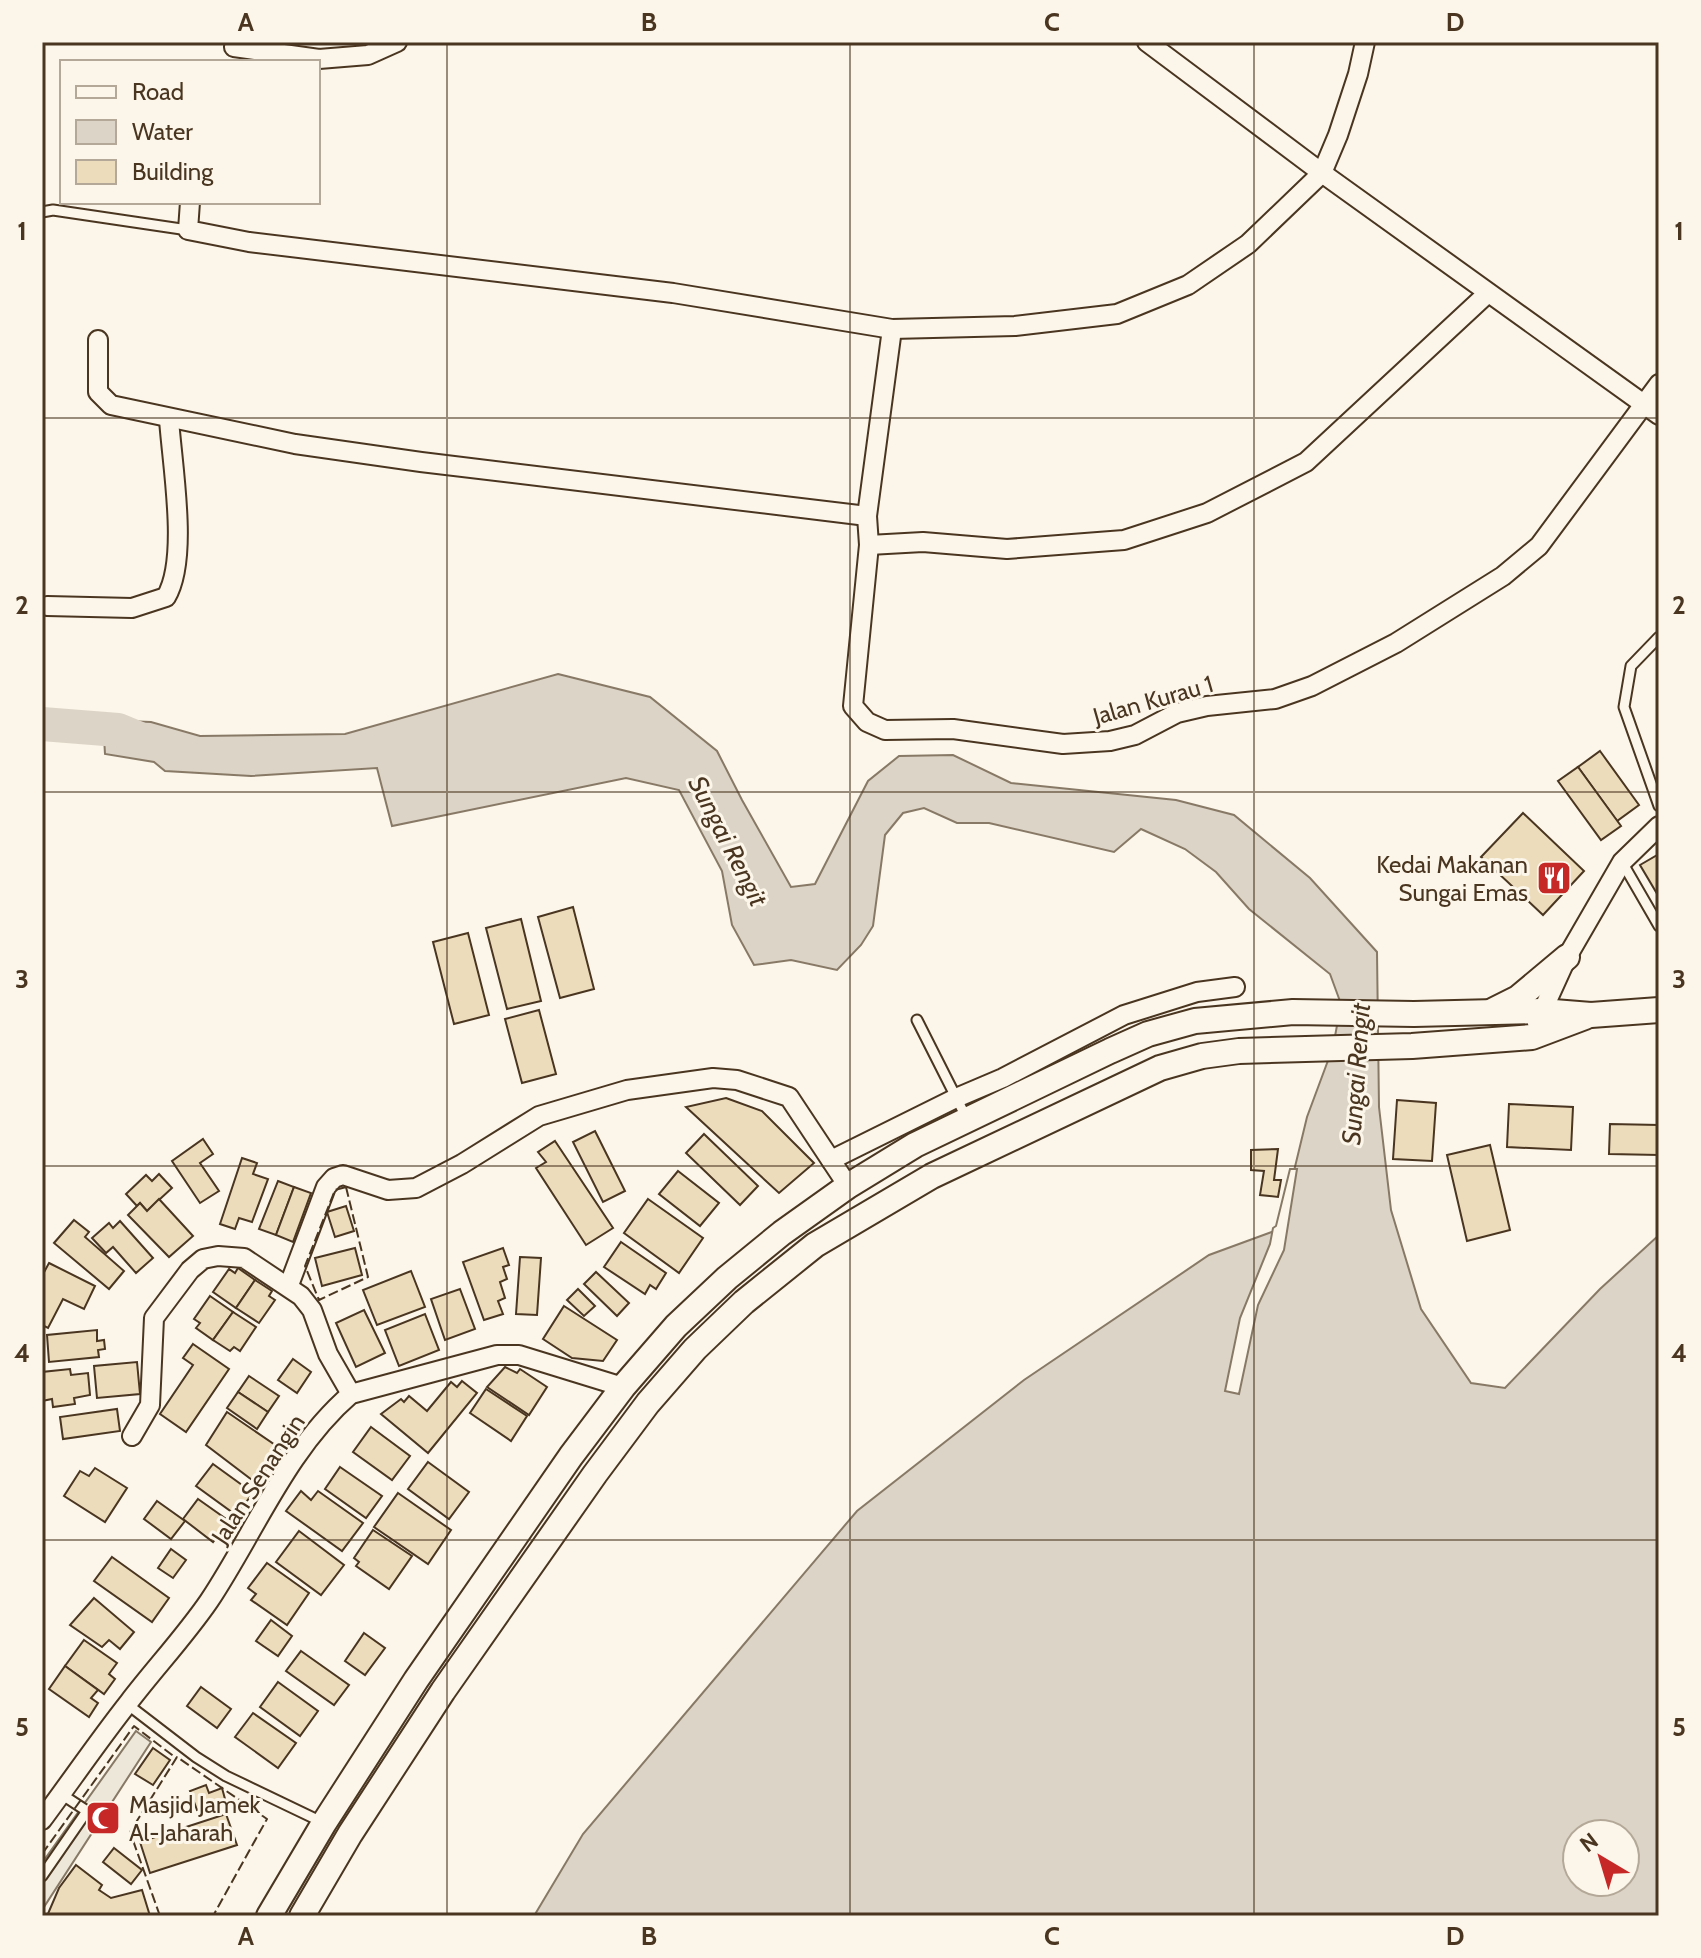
<svg xmlns="http://www.w3.org/2000/svg" width="1701" height="1958" font-family="Cabin,sans-serif">
	<style>
		.parking { fill: #ede7d9; stroke: #887966; stroke-width: 2 }
		.water { fill: #dcd4c6; stroke: #887966; stroke-width: 2; fill-rule: evenodd }
		.pier { fill: #fbf6e9; stroke: #887966; stroke-width: 2 }
		.lines { fill: none; stroke-linecap: round; stroke-linejoin: round }
		.river { stroke: #dcd4c6; stroke-width: 34 }
		.building { fill: #ecdcbc; stroke: #4a3520; stroke-width: 2 }
		.lane-casing { stroke: #4a3520; stroke-width: 13 }
		.street-casing { stroke: #4a3520; stroke-width: 22 }
		.secondary-casing { stroke: #4a3520; stroke-width: 28 }
		.lane { stroke: #fbf6e9; stroke-width: 9 }
		.street { stroke: #fbf6e9; stroke-width: 18 }
		.secondary { stroke: #fbf6e9; stroke-width: 24 }
		.fence { stroke: #4a3520; stroke-width: 2; stroke-dasharray: 10 4; stroke-linecap: butt }
		.grid { fill: none; stroke: #4a3520; stroke-width: 2; stroke-opacity: 0.55 }
		.labels { text-anchor: middle; dominant-baseline: central; stroke-width: 6; stroke-linejoin: round; paint-order: stroke }
		.street-label { font-size: 24px; fill: #4a3520; stroke: #fbf6e9 }
		.poi-label { font-size: 24px; fill: #4a3520; stroke: #fbf6e9; text-anchor: end }
		.water-label { font-size: 26px; font-style: italic; fill: #4a3520; stroke: #fbf6e9 }
		.neatline { fill: none; stroke: #4a3520; stroke-width: 3 }
		.grid-label { font-size: 26px; text-anchor: middle; font-weight: bold; fill: #4a3520 }
	</style>
	<rect width="100%" height="100%" fill="#fbf6e9"/>
	<path class="parking" d="M 136,1731 L 151,1742 L 42,1910 L 42,1863 Z"/>
	<path class="water" d="M 558,674 L 650,697 L 717,751 L 742,800 L 791,887 L 815,884 L 868,781 L 899,756 L 953,755 L 1011,783 L 1176,800 L 1234,815 L 1310,878 L 1377,952 L 1379,1107 L 1391,1210 L 1421,1309 L 1471,1383 L 1505,1388 L 1600,1289 L 1659,1235 L 1659,1916 L 534,1916 L 583,1834 L 857,1511 L 1024,1380 L 1209,1255 L 1280,1229 L 1307,1117 L 1333,1047 L 1341,1004 L 1330,974 L 1249,909 L 1216,872 L 1185,849 L 1141,829 L 1114,852 L 989,823 L 957,823 L 924,808 L 903,813 L 885,835 L 873,926 L 861,945 L 837,970 L 791,960 L 754,965 L 732,925 L 722,871 L 679,790 L 626,778 L 392,826 L 377,768 L 251,776 L 165,771 L 154,762 L 105,754 L 103,720 L 151,722 L 200,736 L 345,734 ZM 1577,1834 L 1625,1834 L 1625,1882 L 1577,1882 Z"/>
	<path class="pier" d="M 1290,1169 L 1297,1169 L 1284,1250 L 1258,1305 L 1239,1394 L 1225,1391 L 1240,1318 L 1270,1244 L 1273,1228 L 1276,1226 Z"/>
	<g class="lines">
		<path class="river" d="M 42,724 L 118,730 L 147,742"/>
	</g>
	<g class="building">
		<path d="M 1600,751 L 1639,805 L 1617,821 L 1578,767 Z"/>
		<path d="M 1578,767 L 1621,826 L 1601,840 L 1558,781 Z"/>
		<path d="M 1523,813 L 1584,871 L 1543,915 L 1481,857 Z"/>
		<path d="M 1659,854 L 1659,897 L 1640,865 Z"/>
		<path d="M 573,907 L 594,989 L 560,998 L 538,917 Z"/>
		<path d="M 521,919 L 541,1001 L 507,1009 L 486,928 Z"/>
		<path d="M 468,933 L 489,1015 L 454,1024 L 433,942 Z"/>
		<path d="M 539,1010 L 556,1074 L 522,1083 L 505,1019 Z"/>
		<path d="M 726,1098 L 762,1111 L 814,1163 L 779,1193 L 686,1107 Z"/>
		<path d="M 1397,1100 L 1436,1103 L 1432,1161 L 1393,1159 Z"/>
		<path d="M 1509,1104 L 1573,1107 L 1571,1150 L 1507,1147 Z"/>
		<path d="M 1610,1124 L 1659,1125 L 1659,1155 L 1609,1154 Z"/>
		<path d="M 595,1131 L 625,1191 L 603,1202 L 573,1142 Z"/>
		<path d="M 704,1134 L 758,1186 L 740,1205 L 686,1153 Z"/>
		<path d="M 203,1139 L 213,1154 L 200,1163 L 219,1191 L 200,1203 L 172,1161 Z"/>
		<path d="M 555,1141 L 613,1228 L 586,1245 L 536,1168 L 546,1162 L 538,1152 Z"/>
		<path d="M 1490,1145 L 1510,1230 L 1467,1241 L 1447,1155 Z"/>
		<path d="M 1278,1149 L 1274,1180 L 1281,1180 L 1278,1197 L 1260,1195 L 1264,1171 L 1251,1170 L 1251,1150 Z"/>
		<path d="M 242,1158 L 257,1163 L 253,1174 L 268,1179 L 252,1222 L 239,1218 L 235,1229 L 220,1224 Z"/>
		<path d="M 678,1171 L 719,1203 L 700,1226 L 659,1194 Z"/>
		<path d="M 159,1174 L 172,1188 L 147,1211 L 140,1203 L 137,1206 L 126,1194 L 146,1175 L 152,1181 Z"/>
		<path d="M 278,1181 L 294,1187 L 276,1235 L 259,1229 Z"/>
		<path d="M 294,1187 L 311,1193 L 293,1242 L 276,1235 Z"/>
		<path d="M 159,1199 L 193,1236 L 169,1257 L 128,1215 L 140,1203 L 147,1211 Z"/>
		<path d="M 648,1199 L 703,1238 L 679,1273 L 624,1233 Z"/>
		<path d="M 346,1206 L 354,1231 L 335,1237 L 327,1212 Z"/>
		<path d="M 74,1220 L 89,1232 L 85,1237 L 124,1271 L 109,1289 L 54,1243 Z"/>
		<path d="M 120,1221 L 153,1258 L 136,1273 L 113,1247 L 106,1253 L 92,1238 L 109,1223 L 113,1228 Z"/>
		<path d="M 621,1242 L 666,1273 L 656,1289 L 650,1285 L 645,1294 L 604,1267 Z"/>
		<path d="M 355,1248 L 362,1275 L 322,1286 L 315,1258 Z"/>
		<path d="M 503,1248 L 509,1265 L 503,1267 L 507,1279 L 500,1282 L 505,1298 L 498,1301 L 503,1314 L 484,1320 L 463,1262 Z"/>
		<path d="M 520,1257 L 541,1258 L 537,1315 L 516,1314 Z"/>
		<path d="M 49,1263 L 95,1286 L 84,1309 L 63,1299 L 48,1328 L 42,1325 L 42,1276 Z"/>
		<path d="M 238,1268 L 255,1280 L 236,1308 L 213,1292 L 229,1269 L 235,1273 Z"/>
		<path d="M 411,1271 L 425,1307 L 377,1325 L 363,1290 Z"/>
		<path d="M 596,1272 L 629,1303 L 617,1316 L 584,1284 Z"/>
		<path d="M 255,1280 L 272,1291 L 269,1296 L 275,1300 L 259,1323 L 236,1308 Z"/>
		<path d="M 460,1289 L 475,1329 L 445,1340 L 431,1299 Z"/>
		<path d="M 578,1289 L 595,1306 L 584,1316 L 567,1300 Z"/>
		<path d="M 210,1296 L 233,1312 L 213,1340 L 196,1328 L 200,1323 L 194,1319 Z"/>
		<path d="M 564,1306 L 617,1340 L 603,1361 L 572,1358 L 543,1339 Z"/>
		<path d="M 364,1310 L 385,1353 L 356,1367 L 336,1323 Z"/>
		<path d="M 233,1312 L 256,1327 L 240,1351 L 234,1347 L 230,1351 L 213,1340 Z"/>
		<path d="M 425,1314 L 439,1350 L 399,1366 L 385,1330 Z"/>
		<path d="M 97,1330 L 97,1341 L 104,1340 L 105,1349 L 98,1350 L 99,1357 L 49,1362 L 47,1335 Z"/>
		<path d="M 193,1344 L 229,1369 L 186,1432 L 160,1414 L 193,1365 L 183,1358 Z"/>
		<path d="M 293,1359 L 311,1372 L 297,1393 L 278,1380 Z"/>
		<path d="M 137,1362 L 140,1394 L 97,1398 L 94,1366 Z"/>
		<path d="M 505,1367 L 517,1373 L 520,1369 L 547,1387 L 529,1415 L 487,1387 Z"/>
		<path d="M 70,1369 L 71,1375 L 88,1373 L 90,1395 L 74,1398 L 75,1404 L 53,1407 L 52,1399 L 42,1401 L 42,1372 Z"/>
		<path d="M 249,1376 L 279,1396 L 268,1412 L 238,1392 Z"/>
		<path d="M 462,1381 L 477,1393 L 428,1453 L 381,1414 L 401,1399 L 404,1402 L 409,1396 L 427,1411 L 451,1382 L 457,1387 Z"/>
		<path d="M 486,1389 L 527,1416 L 511,1441 L 470,1413 Z"/>
		<path d="M 238,1392 L 268,1412 L 257,1429 L 227,1408 Z"/>
		<path d="M 117,1409 L 120,1431 L 63,1439 L 60,1417 Z"/>
		<path d="M 227,1412 L 281,1449 L 256,1483 L 206,1445 Z"/>
		<path d="M 371,1427 L 410,1456 L 392,1480 L 353,1452 Z"/>
		<path d="M 428,1462 L 469,1492 L 449,1519 L 408,1489 Z"/>
		<path d="M 213,1464 L 253,1493 L 236,1515 L 196,1486 Z"/>
		<path d="M 340,1467 L 382,1496 L 366,1518 L 325,1489 Z"/>
		<path d="M 95,1468 L 127,1488 L 105,1522 L 64,1496 L 80,1471 L 89,1476 Z"/>
		<path d="M 301,1491 L 311,1500 L 318,1491 L 363,1523 L 342,1551 L 286,1511 Z"/>
		<path d="M 398,1493 L 451,1530 L 428,1564 L 374,1527 Z"/>
		<path d="M 198,1499 L 229,1521 L 213,1542 L 183,1519 Z"/>
		<path d="M 157,1501 L 185,1521 L 171,1539 L 144,1519 Z"/>
		<path d="M 373,1530 L 412,1556 L 389,1589 L 356,1566 L 359,1562 L 354,1558 Z"/>
		<path d="M 299,1531 L 344,1565 L 321,1595 L 276,1562 Z"/>
		<path d="M 171,1549 L 186,1560 L 173,1578 L 158,1568 Z"/>
		<path d="M 112,1557 L 169,1598 L 152,1622 L 94,1581 Z"/>
		<path d="M 267,1563 L 309,1593 L 287,1625 L 251,1600 L 256,1594 L 248,1588 Z"/>
		<path d="M 94,1598 L 134,1632 L 120,1649 L 109,1640 L 102,1647 L 70,1625 Z"/>
		<path d="M 271,1620 L 292,1636 L 278,1656 L 256,1641 Z"/>
		<path d="M 364,1633 L 385,1648 L 365,1675 L 345,1661 Z"/>
		<path d="M 84,1640 L 117,1663 L 109,1674 L 115,1679 L 104,1694 L 65,1666 Z"/>
		<path d="M 301,1651 L 349,1685 L 334,1705 L 286,1671 Z"/>
		<path d="M 65,1666 L 98,1690 L 91,1698 L 98,1703 L 89,1717 L 49,1689 Z"/>
		<path d="M 278,1682 L 318,1711 L 300,1736 L 260,1707 Z"/>
		<path d="M 201,1687 L 231,1709 L 217,1728 L 187,1706 Z"/>
		<path d="M 253,1713 L 296,1743 L 278,1768 L 235,1737 Z"/>
		<path d="M 153,1748 L 170,1760 L 153,1785 L 135,1774 Z"/>
		<path d="M 206,1785 L 209,1793 L 222,1788 L 225,1799 L 197,1810 L 190,1791 Z"/>
		<path d="M 226,1814 L 237,1845 L 150,1873 L 140,1842 Z"/>
		<path d="M 114,1848 L 142,1870 L 131,1884 L 103,1862 Z"/>
		<path d="M 76,1865 L 102,1885 L 99,1890 L 111,1898 L 142,1890 L 150,1916 L 47,1916 L 59,1888 Z"/>
	</g>
	<g class="lines">
		<g class="lane-casing">
			<g id="lane">
				<path d="M 42,212 L 53,210 L 188,230"/>
				<path d="M 1659,637 L 1631,666 L 1624,707 L 1659,806"/>
				<path d="M 1622,862 L 1659,926"/>
				<path d="M 917,1020 L 966,1117"/>
				<path d="M 127,1704 L 196,1757 L 226,1776 L 322,1822"/>
				<path d="M 42,1876 L 87,1811 L 61,1794"/>
			</g>
		</g>
		<g class="street-casing">
			<g id="street">
				<path d="M 1147,42 L 1322,173 L 1659,415"/>
				<path d="M 234,47 L 319,59 L 368,55 L 397,42"/>
				<path d="M 190,202 L 188,230 L 249,242 L 673,293 L 892,329 L 1015,326 L 1117,314 L 1188,285 L 1248,244 L 1322,173 L 1338,135 L 1358,74 L 1365,42"/>
				<path d="M 892,329 L 867,516 L 869,545 L 853,706 L 867,722 L 885,730 L 953,729 L 1063,744 L 1110,741 L 1135,735 L 1177,713 L 1207,706 L 1275,699 L 1312,686 L 1396,643 L 1503,576 L 1539,546 L 1659,384"/>
				<path d="M 98,340 L 98,392 L 111,405 L 295,444 L 421,462 L 867,516"/>
				<path d="M 869,545 L 923,542 L 1007,549 L 1124,540 L 1207,513 L 1306,462 L 1488,293"/>
				<path d="M 47,606 L 132,608 L 166,597 C 189,559 172,465 169,419"/>
				<path d="M 1537,1023 L 1567,957 L 1622,862 L 1659,826"/>
				<path d="M 831,1160 L 956,1098 L 1003,1078 L 1124,1015 L 1197,992 L 1235,987"/>
				<path d="M 289,1285 L 326,1187 L 334,1178 L 343,1175 L 388,1190 L 416,1188 L 462,1164 L 539,1116 L 627,1090 L 713,1078 L 737,1080 L 789,1097 L 848,1186"/>
				<path d="M 132,1436 L 150,1405 L 154,1318 L 190,1270 L 203,1259 L 218,1256 L 244,1258 L 301,1296 L 312,1310 L 328,1354 L 351,1394"/>
				<path d="M 42,1820 C 71,1781 99,1740 129,1702 C 155,1668 185,1636 209,1601 C 255,1532 287,1449 351,1394 L 497,1355 L 519,1355 L 623,1387"/>
			</g>
		</g>
		<g class="secondary-casing">
			<g id="secondary">
				<path d="M 1494,1010 L 1518,998 L 1567,957"/>
				<path d="M 269,1916 L 324,1823 L 416,1680 L 571,1456 L 623,1387 L 676,1326 L 727,1278 L 782,1233 L 848,1186 L 915,1145 L 1110,1051 L 1148,1034 L 1195,1021 L 1293,1012 L 1414,1014 L 1541,1011 L 1591,1015 L 1659,1010"/>
				<path d="M 302,1916 L 350,1834 L 443,1691 L 595,1474 L 648,1403 L 695,1349 L 744,1302 L 815,1245 L 932,1176 L 1160,1068 L 1202,1056 L 1239,1051 L 1412,1046 L 1532,1037 L 1585,1017"/>
			</g>
		</g>
		<use href="#lane" class="lane"/>
		<use href="#street" class="street"/>
		<use href="#secondary" class="secondary"/>
		<g class="fence">
			<path d="M 346,1187 L 368,1277 L 319,1300 L 305,1266 L 335,1190 Z"/>
			<path d="M 42,1854 L 134,1726 L 176,1758"/>
			<path d="M 160,1916 L 130,1832 L 177,1757 L 267,1819 L 213,1916"/>
		</g>
	</g>
	<path class="grid" d="M 447,42 L 447,1916M 850,42 L 850,1916M 1254,42 L 1254,1916M 42,418 L 1659,418M 42,792 L 1659,792M 42,1166 L 1659,1166M 42,1540 L 1659,1540"/>
	<defs>
		<g id="restaurant-square" transform="scale(1.8)"><rect x="-9" y="-9" width="18" height="18" rx="4" fill="#c62828" stroke="#fbf6e9"/><path d="M-5-6h1v4h1v-4h1v4h1v-4h1v5L-1.5 .5V6h-2V.5L-5-1ZM5-6V6H3V1.5H1.5Q1.5-4 5-6Z" fill="#fff"/></g>
		<g id="mosque-square" transform="scale(1.8)"><rect x="-9" y="-9" width="18" height="18" rx="4" fill="#c62828" stroke="#fbf6e9"/><path d="M3.5-4.9A6 6 0 1 0 3.5 4.9A5 5 0 1 1 3.5-4.9Z" fill="#fff"/></g>
	</defs>
	<g fill-rule="evenodd">
		<use href="#restaurant-square" x="1554" y="878"/>
		<use href="#mosque-square" x="103" y="1818"/>
	</g>
	<g class="labels">
		<g class="street-label">
			<text transform="translate(1153 700) rotate(-16)">Jalan Kurau 1</text>
			<text transform="translate(258 1479) rotate(-57)">Jalan Senangin</text>
		</g>
		<g class="poi-label">
			<text x="1528" y="864">Kedai Makanan<tspan x="1528" dy="28">Sungai Emas</tspan></text>
			<text x="129" y="1804" text-anchor="start">Masjid Jamek<tspan x="129" dy="28">Al-Jaharah</tspan></text>
		</g>
		<g class="water-label">
			<text transform="translate(728 841) rotate(63)">Sungai Rengit</text>
			<text transform="translate(1356 1074) rotate(-86)">Sungai Rengit</text>
		</g>
	</g>
	<rect width="1701" height="1958" fill="none" stroke="#fbf6e9" stroke-width="88"/>
	<rect x="60" y="60" width="260" height="144" fill="#fbf6e9" stroke="#b4a999" stroke-width="2"/>
	<rect x="76" y="86" width="40" height="12" fill="#fbf6e9" stroke="#b4a999" stroke-width="2"/>
	<text x="132" y="100" font-size="24" fill="#4a3520">Road</text>
	<rect x="76" y="120" width="40" height="24" fill="#dcd4c6" stroke="#b4a999" stroke-width="2"/>
	<text x="132" y="140" font-size="24" fill="#4a3520">Water</text>
	<rect x="76" y="160" width="40" height="24" fill="#ecdcbc" stroke="#b4a999" stroke-width="2"/>
	<text x="132" y="180" font-size="24" fill="#4a3520">Building</text>
	<g transform="translate(1601 1858) rotate(322)"><circle r="38" fill="#fbf6e9" stroke="#b4a999" stroke-width="2"/>
	<path d="M0-6L14 30L0 20L-14 30Z" fill="#c62828"/>
	<text y="-12" font-size="22" font-weight="bold" text-anchor="middle" fill="#4a3520">N</text>
	</g>
	<rect x="44" y="44" width="1613" height="1870" class="neatline"/>
	<g class="grid-label">
		<text x="246" y="31">A</text>
		<text x="649" y="31">B</text>
		<text x="1052" y="31">C</text>
		<text x="1455" y="31">D</text>
		<text x="22" y="240">1</text>
		<text x="1679" y="240">1</text>
		<text x="22" y="614">2</text>
		<text x="1679" y="614">2</text>
		<text x="22" y="988">3</text>
		<text x="1679" y="988">3</text>
		<text x="22" y="1362">4</text>
		<text x="1679" y="1362">4</text>
		<text x="22" y="1736">5</text>
		<text x="1679" y="1736">5</text>
		<text x="246" y="1945">A</text>
		<text x="649" y="1945">B</text>
		<text x="1052" y="1945">C</text>
		<text x="1455" y="1945">D</text>
	</g>
</svg>
